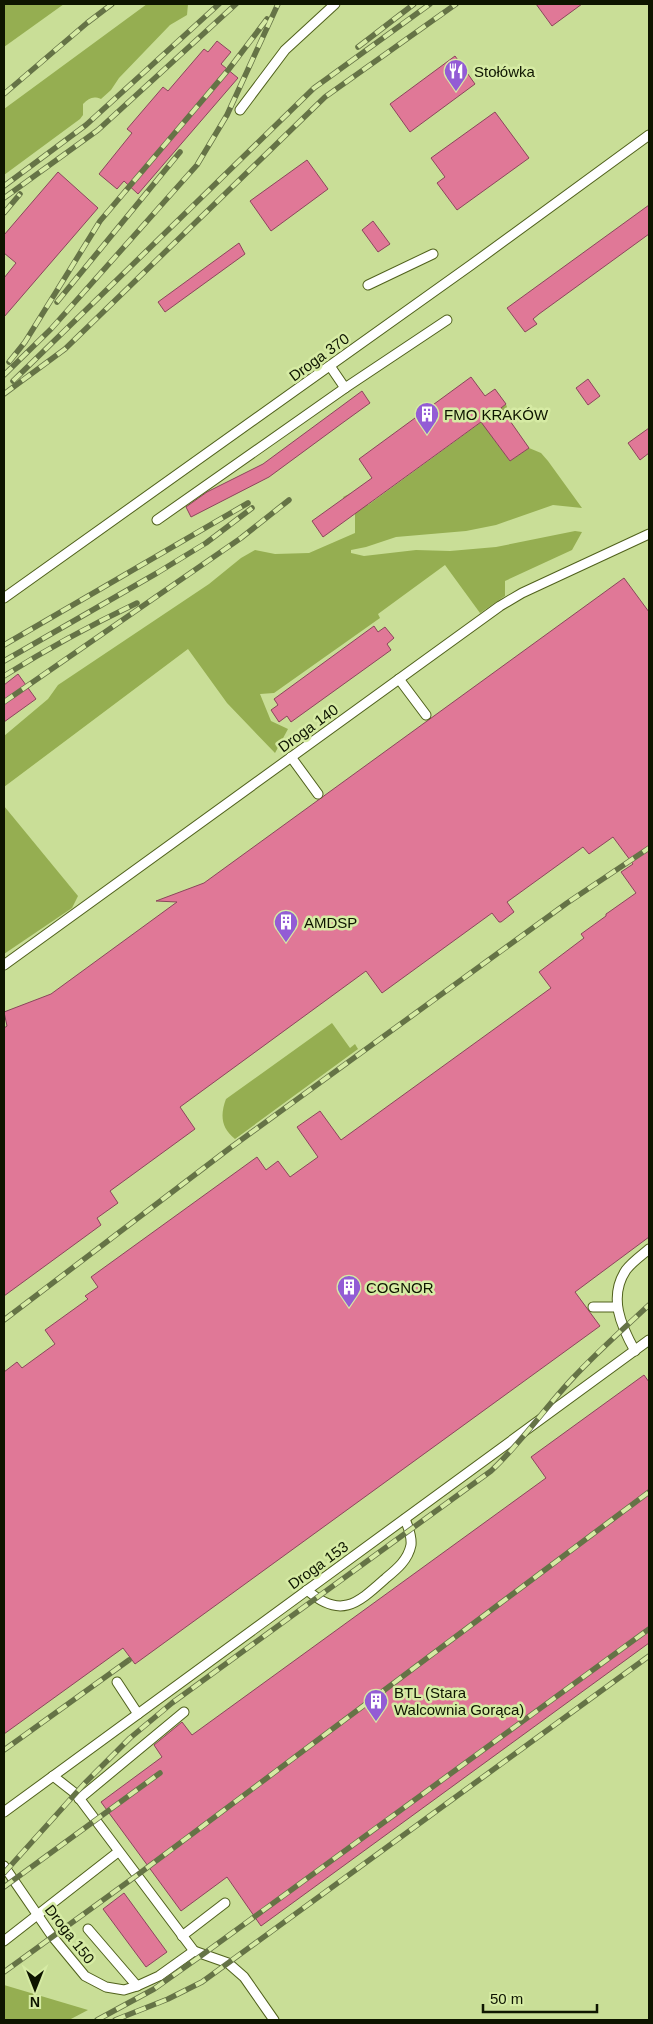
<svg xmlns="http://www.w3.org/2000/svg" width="653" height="2024" font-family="Helvetica,sans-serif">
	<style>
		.green { fill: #95ae51 }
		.building { fill: #e07897; stroke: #8b465b }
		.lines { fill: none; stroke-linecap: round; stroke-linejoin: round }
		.lane-casing { stroke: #50611c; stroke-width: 11 }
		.lane { stroke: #fff; stroke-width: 9 }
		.rail-casing { stroke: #657346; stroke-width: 5.5 }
		.rail { stroke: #d6eba4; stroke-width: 4; stroke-dasharray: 11; stroke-linecap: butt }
		.labels { text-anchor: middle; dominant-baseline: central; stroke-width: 5; stroke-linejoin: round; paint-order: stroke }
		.poi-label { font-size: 15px; fill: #0e1500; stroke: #d6eba4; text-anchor: start }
		.street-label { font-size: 15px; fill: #0e1500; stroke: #d6eba4 }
	</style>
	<rect width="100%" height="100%" fill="#c9de97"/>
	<g class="green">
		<path d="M 4,4 L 64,4 L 4,47 Z"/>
		<path d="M 147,4 L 188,4 L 187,15 L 170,25 L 119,78 L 111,90 L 101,99 C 93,96 89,98 83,104 L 83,115 L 80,119 L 4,175 L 4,109 Z"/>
		<path d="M 506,404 L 512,424 L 493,438 L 510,461 L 529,448 L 541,453 L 548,461 L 582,508 L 553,505 L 496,525 L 466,531 L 396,537 L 366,547 L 351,550 L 351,553 L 364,556 L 416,550 L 450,551 L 496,547 L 575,531 L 582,532 L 572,550 L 505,581 L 505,596 L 480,613 L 445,565 L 378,614 L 380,618 L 274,693 L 260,694 L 271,721 L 288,729 L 275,753 L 227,703 L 188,649 L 4,787 L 4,736 L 48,699 L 58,685 L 209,584 L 241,558 L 255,550 L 275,554 L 309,553 L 355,533 L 355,513 L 343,497 L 351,493 L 368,505 Z"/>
		<path d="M 4,806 L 78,896 L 72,908 L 4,954 Z"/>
		<path d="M 332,1023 L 350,1048 L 355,1044 L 358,1049 L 235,1139 C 221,1128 220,1115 226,1099 Z"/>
		<path d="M 4,1985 L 88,2010 L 69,2020 L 4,2020 Z"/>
	</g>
	<g class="building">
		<path d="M 536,4 L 582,4 L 552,26 Z"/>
		<path d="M 217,41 L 231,52 L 221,64 L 238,78 L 138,194 L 124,181 L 117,189 L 99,174 L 132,133 L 127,129 L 163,87 L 168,91 L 204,49 L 208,52 Z"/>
		<path d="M 455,56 L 475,84 L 410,132 L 390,104 Z"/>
		<path d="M 495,112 L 529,158 L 457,210 L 437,183 L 445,177 L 431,158 Z"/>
		<path d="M 307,160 L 328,189 L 271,231 L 250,201 Z"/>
		<path d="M 58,172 L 98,208 L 4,317 L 4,278 L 16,263 L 4,253 L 4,235 Z"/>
		<path d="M 649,205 L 649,234 L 539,314 L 533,319 L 537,324 L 525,332 L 507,308 Z"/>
		<path d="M 373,221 L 390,244 L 378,252 L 362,230 Z"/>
		<path d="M 239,243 L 245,254 L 165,312 L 158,302 Z"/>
		<path d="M 471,377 L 485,396 L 495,389 L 506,404 L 501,408 L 529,448 L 510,461 L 481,422 L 323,537 L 312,521 L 372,478 L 359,459 Z"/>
		<path d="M 588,379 L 600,396 L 588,405 L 576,388 Z"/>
		<path d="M 362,391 L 370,403 L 341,424 L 269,477 L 191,517 L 186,507 L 207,492 L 263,464 Z"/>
		<path d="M 649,428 L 649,453 L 640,460 L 628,443 Z"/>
		<path d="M 624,578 L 649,612 L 649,1237 L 575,1292 L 600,1326 L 135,1664 L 123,1648 L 4,1734 L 4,1372 L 17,1362 L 22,1368 L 55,1344 L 45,1330 L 88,1299 L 85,1296 L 98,1287 L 91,1277 L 257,1157 L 266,1170 L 278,1161 L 290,1177 L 318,1157 L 297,1127 L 320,1111 L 341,1140 L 551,988 L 539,972 L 584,938 L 581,934 L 606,916 L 606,914 L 609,912 L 636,893 L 621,872 L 633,864 L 613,837 L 589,854 L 583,847 L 507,902 L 514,912 L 501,922 L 499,922 L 492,913 L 382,993 L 366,971 L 180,1107 L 195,1129 L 110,1191 L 118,1203 L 97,1218 L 101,1225 L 4,1296 L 4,1028 L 7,1026 L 4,1012 L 51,994 L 177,902 L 156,901 L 204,883 Z"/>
		<path d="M 374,626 L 378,632 L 385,627 L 394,638 L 387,644 L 391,650 L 291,722 L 287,716 L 279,722 L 271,710 L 278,705 L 274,699 Z"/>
		<path d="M 18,674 L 36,699 L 4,722 L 4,685 Z"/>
		<path d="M 644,1375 L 649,1382 L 649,1643 L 261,1926 L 227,1877 L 181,1911 L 101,1802 L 162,1757 L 154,1745 L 182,1722 L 192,1735 L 546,1478 L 531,1457 Z"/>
		<path d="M 124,1893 L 167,1952 L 146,1967 L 103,1909 Z"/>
	</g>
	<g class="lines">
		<g class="lane-casing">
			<g id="lane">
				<path d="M 240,110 L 285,50 L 335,4"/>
				<path d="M 368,285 L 433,254"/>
				<path d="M 330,366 L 345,388 L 447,320"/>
				<path d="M 157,520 L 345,388"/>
				<path d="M 4,598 L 471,265 L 649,135"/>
				<path d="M 399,679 L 426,715"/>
				<path d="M 291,757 L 318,794"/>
				<path d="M 4,965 L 500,606 L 522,593 L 649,534"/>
				<path d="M 593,1307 L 617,1307"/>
				<path d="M 635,1351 C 621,1326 608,1297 626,1270 C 632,1262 642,1255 649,1249"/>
				<path d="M 307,1590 C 341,1620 358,1603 386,1578 C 397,1569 408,1560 411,1545 C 412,1535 408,1527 405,1519"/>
				<path d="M 117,1682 L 138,1714"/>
				<path d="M 53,1776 L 76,1794 L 194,1951"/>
				<path d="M 79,1799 L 184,1712"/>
				<path d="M 4,1812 L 649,1340"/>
				<path d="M 4,1866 L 52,1936 L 85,1976 L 106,1987 L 124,1990 L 137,1986 L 159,1976 L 194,1951 L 228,1963 L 244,1977 L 274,2020"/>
				<path d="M 88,1929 L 137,1986"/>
				<path d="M 182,1936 L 225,1903"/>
				<path d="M 4,1941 L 118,1852"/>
			</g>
		</g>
		<use href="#lane" class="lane"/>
		<g class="rail-casing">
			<g id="rail">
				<path d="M 358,47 L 414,4"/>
				<path d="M 4,94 L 87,23 L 112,4"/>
				<path d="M 4,186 L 86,125 L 219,4"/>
				<path d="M 4,198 L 98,130 L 236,4"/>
				<path d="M 4,213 L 20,194"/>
				<path d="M 57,302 L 180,152"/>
				<path d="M 9,362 L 25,342 L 100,221 L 229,69 L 267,19"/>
				<path d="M 4,375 L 51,329 L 197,165 L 227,115 L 278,4"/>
				<path d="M 13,381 L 314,88 L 430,4"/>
				<path d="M 4,394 L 65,349 L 325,97 L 456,4"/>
				<path d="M 4,645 L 248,503"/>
				<path d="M 4,661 L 157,573 L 206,543 L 252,508"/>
				<path d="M 4,676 C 47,649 91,625 137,603"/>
				<path d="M 4,702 L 241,538 L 289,500"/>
				<path d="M 4,1320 L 230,1148 L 567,903 L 649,848"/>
				<path d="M 4,1750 L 129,1660"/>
				<path d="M 4,1873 L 85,1783 L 130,1738 L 172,1703 L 491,1471 C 521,1443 544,1409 572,1379 C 596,1353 623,1329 649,1305"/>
				<path d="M 4,1887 L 160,1773"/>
				<path d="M 4,1972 L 136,1876 L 649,1492"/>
				<path d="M 97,2020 L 154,1989 L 202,1955 L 649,1629"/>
				<path d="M 115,2020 L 168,1999 L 202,1982 L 649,1656"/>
			</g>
		</g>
		<use href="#rail" class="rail"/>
	</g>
	<defs>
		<g id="restaurant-pin" transform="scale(1.25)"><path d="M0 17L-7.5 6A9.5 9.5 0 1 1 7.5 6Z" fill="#935cd5" stroke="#d6eba4"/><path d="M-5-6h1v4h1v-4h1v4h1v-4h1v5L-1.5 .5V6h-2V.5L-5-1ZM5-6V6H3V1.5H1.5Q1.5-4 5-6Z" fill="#fff"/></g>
		<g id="building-pin" transform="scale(1.25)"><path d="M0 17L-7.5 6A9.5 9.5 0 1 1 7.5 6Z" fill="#935cd5" stroke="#d6eba4"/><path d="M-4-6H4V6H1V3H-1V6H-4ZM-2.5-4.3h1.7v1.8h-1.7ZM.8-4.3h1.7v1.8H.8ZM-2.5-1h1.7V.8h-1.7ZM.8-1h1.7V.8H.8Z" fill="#fff"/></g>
	</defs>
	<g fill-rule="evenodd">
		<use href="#restaurant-pin" x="456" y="71"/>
		<use href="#building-pin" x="427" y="414"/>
		<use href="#building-pin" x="286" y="922"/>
		<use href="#building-pin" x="349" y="1287"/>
		<use href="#building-pin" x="376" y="1701"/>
	</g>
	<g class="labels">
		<g class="poi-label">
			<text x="474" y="71">Stołówka</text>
			<text x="444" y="414">FMO KRAKÓW</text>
			<text x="304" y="922">AMDSP</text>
			<text x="366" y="1287">COGNOR</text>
			<text x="394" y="1692">BTL (Stara<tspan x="394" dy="17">Walcownia Gorąca)</tspan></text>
		</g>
		<g class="street-label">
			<text transform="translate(319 357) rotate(-36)">Droga 370</text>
			<text transform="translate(308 728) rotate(-36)">Droga 140</text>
			<text transform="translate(318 1565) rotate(-36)">Droga 153</text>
			<text transform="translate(70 1934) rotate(52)">Droga 150</text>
		</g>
	</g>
	<rect width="653" height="2024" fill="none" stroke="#0e1500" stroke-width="10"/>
	<g transform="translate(35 1989) rotate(180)" stroke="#d6eba4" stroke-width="4" paint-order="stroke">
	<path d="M0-4L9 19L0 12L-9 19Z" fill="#0e1500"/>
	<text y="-8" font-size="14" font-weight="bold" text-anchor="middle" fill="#0e1500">N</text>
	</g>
	<path d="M483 2004v8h114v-8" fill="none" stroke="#0e1500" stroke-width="2.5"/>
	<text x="490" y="2004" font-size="15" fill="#0e1500" stroke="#d6eba4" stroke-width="4" paint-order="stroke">50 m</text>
</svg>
